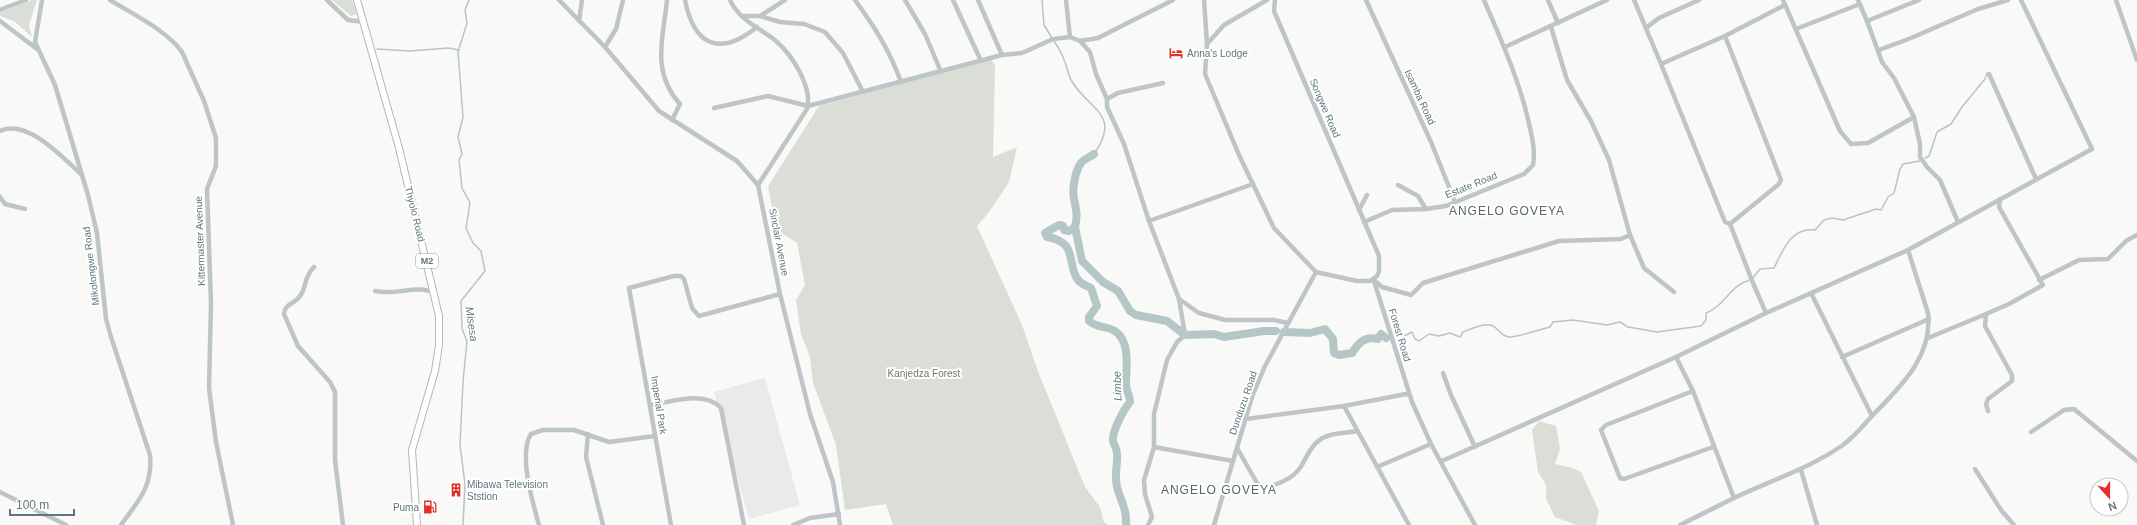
<svg xmlns="http://www.w3.org/2000/svg" width="2137" height="525" font-family="Arial,sans-serif">
	<style>
		.built { fill: #eaeaea }
		.green { fill: #daded6 }
		.lines { fill: none; stroke-linecap: round; stroke-linejoin: round }
		.stream { stroke: #b5c6c7; stroke-width: 1.5 }
		.river { stroke: #b5c6c7; stroke-width: 8 }
		.highway-casing { stroke: #b1b8ba; stroke-width: 8 }
		.minor { stroke: #bdc5c7; stroke-width: 4.5 }
		.highway { stroke: #fff; stroke-width: 6 }
		.labels { text-anchor: middle; dominant-baseline: central; stroke-width: 4; stroke-linejoin: round; paint-order: stroke }
		.shield { fill: #fff; stroke: #8f9fa3; stroke-width: 1 }
		.shield-label { font-size: 9px; font-weight: bold; fill: #5f767c }
		.poi-label { font-size: 10px; fill: #5f767c; stroke: #fff; text-anchor: start }
		.street-label { font-size: 10px; fill: #5f767c; stroke: #fff }
		.park-label { font-size: 10px; fill: #6c7a63; stroke: #fff }
		.water-label { font-size: 11px; font-style: italic; fill: #5f7a7c; stroke: #fff }
		.quarter-label { font-size: 12px; letter-spacing: 1px; fill: #56686d; stroke: #fff }
	</style>
	<rect width="100%" height="100%" fill="#f9f9f7"/>
	<path class="built" d="M 765,378 L 800,505 L 749,519 L 714,392 Z"/>
	<g class="green">
		<path d="M 32,0 L 37,0 L 29,25 L 32,37 L 14,21 L 0,16 L 0,13 Z"/>
		<path d="M 332,0 L 352,0 L 357,14 L 351,16 Z"/>
		<path d="M 991,59 L 995,65 L 993,157 L 1017,147 L 1009,182 L 989,212 L 977,226 L 1022,325 L 1039,374 L 1085,487 L 1100,507 L 1104,522 L 1108,525 L 893,525 L 886,504 L 845,510 L 836,445 L 813,383 L 810,357 L 801,334 L 796,300 L 805,285 L 797,243 L 776,229 L 768,186 L 819,106 Z"/>
		<path d="M 1539,421 L 1556,426 L 1560,449 L 1555,464 L 1573,468 L 1581,472 L 1599,511 L 1596,525 L 1577,525 L 1555,517 L 1546,499 L 1546,485 L 1538,472 L 1532,430 Z"/>
	</g>
	<g class="lines">
		<g class="stream">
			<path d="M 1042,0 L 1044,25 L 1052,38"/>
			<path d="M 1054,41 C 1058,47 1062,53 1064,60 C 1067,66 1068,74 1071,80 C 1089,111 1122,113 1094,154"/>
			<path d="M 377,49 L 410,51 L 448,48 L 459,50"/>
			<path d="M 1925,158 L 1929,156 L 1937,132 L 1951,124 L 1962,107 L 1985,79 L 1987,73"/>
			<path d="M 1753,278 L 1760,269 L 1774,268 C 1783,250 1791,227 1815,230 L 1824,220 L 1832,218 L 1843,220 L 1876,209 L 1881,210 L 1888,197 L 1894,193 L 1900,169 L 1903,164 L 1920,161"/>
			<path d="M 1397,338 L 1398,333 L 1404,336 L 1412,332 L 1415,339 L 1419,341 L 1429,334 L 1439,336 L 1450,333 L 1460,337 L 1463,332 C 1471,329 1485,322 1493,326 C 1499,329 1500,335 1508,337 C 1515,338 1541,329 1550,327 L 1553,322 L 1573,320 L 1607,325 L 1620,322 L 1628,327 L 1657,332 L 1701,326 L 1706,320 L 1706,313 C 1725,306 1730,285 1750,280"/>
			<path d="M 463,525 L 465,484 L 460,445 L 463,382 L 467,341 L 462,329 L 461,301 L 485,271 L 481,251 L 473,243 L 466,228 L 470,203 L 462,188 L 459,160 L 462,154 L 458,137 L 463,117 L 458,52 L 467,23 L 465,10 L 469,0"/>
		</g>
		<g class="river">
			<path d="M 1094,154 C 1090,157 1084,159 1081,163 C 1075,171 1072,189 1074,199 C 1076,209 1078,216 1075,227 L 1069,231 L 1064,230 L 1063,226 L 1059,225 L 1045,233 L 1047,237 C 1079,242 1066,264 1078,280 C 1081,284 1087,286 1091,288 L 1097,306 L 1089,317 L 1089,321 C 1097,328 1107,326 1115,331 C 1131,342 1126,368 1126,384 C 1126,390 1130,396 1130,402 C 1124,409 1112,431 1113,441 C 1114,445 1117,449 1117,453 C 1118,465 1114,474 1117,487 C 1121,502 1127,509 1126,525"/>
			<path d="M 1075,227 L 1082,261 L 1103,282 L 1118,291 L 1130,311 L 1136,315 L 1167,321 L 1185,335 L 1214,334 L 1224,337 L 1264,331 L 1276,331"/>
			<path d="M 1284,332 L 1310,333 L 1325,329 L 1333,339 L 1334,353 L 1339,355 L 1352,353 C 1359,342 1365,336 1378,339 L 1381,334 L 1386,338"/>
		</g>
		<g class="highway-casing">
			<path id="highway" d="M 357,0 L 399,148 L 439,316 L 439,345 L 435,371 L 412,450 L 417,525"/>
		</g>
		<g class="minor">
			<path d="M 42,0 L 35,42 L 55,85 L 88,195 L 97,233 L 106,319 L 111,337 L 150,455 C 153,487 138,501 121,525"/>
			<path d="M 110,0 C 133,14 166,30 182,52 L 204,101 L 216,138 L 216,166 L 207,189 L 211,304 L 209,388 L 216,442 L 233,525"/>
			<path d="M 327,0 L 348,20 L 364,22"/>
			<path d="M 559,0 L 605,47 L 659,111 L 737,161 L 758,185"/>
			<path d="M 667,0 C 663,39 651,72 680,104 L 672,120"/>
			<path d="M 685,0 C 694,46 720,57 757,27"/>
			<path d="M 730,0 C 738,19 761,29 776,41 C 792,55 813,87 807,109 L 758,185 L 780,294 L 810,414 L 833,482 L 840,525"/>
			<path d="M 855,0 C 874,26 890,51 901,82"/>
			<path d="M 905,0 L 925,34 L 941,72"/>
			<path d="M 953,0 L 981,61"/>
			<path d="M 978,0 L 1002,55"/>
			<path d="M 1066,0 L 1070,37"/>
			<path d="M 1204,0 L 1207,44 L 1205,74 L 1239,155 L 1274,228 L 1316,272 L 1357,281 L 1370,281 L 1377,276 L 1379,271 L 1379,256 L 1274,11 L 1275,0"/>
			<path d="M 1366,0 L 1431,142 L 1455,202"/>
			<path d="M 1548,0 L 1558,23"/>
			<path d="M 1634,0 L 1661,64 L 1725,222 L 1730,224 L 1779,184 L 1781,180 L 1725,36 L 1661,64"/>
			<path d="M 1783,0 L 1840,131 L 1851,144 L 1868,143 L 1914,117"/>
			<path d="M 1858,0 L 1867,21 L 1919,0"/>
			<path d="M 2116,0 L 2137,60"/>
			<path d="M 0,10 L 26,0"/>
			<path d="M 742,16 L 760,16 L 785,0"/>
			<path d="M 760,16 L 780,22 L 804,24 L 825,32 L 843,53 L 863,92"/>
			<path d="M 0,21 L 37,49"/>
			<path d="M 579,21 L 582,0"/>
			<path d="M 1867,21 L 1882,62 L 1894,78 L 1914,117 L 1920,144 L 1920,157 L 1927,167 L 1940,180 L 1958,222"/>
			<path d="M 1646,28 L 1659,18 L 1699,0"/>
			<path d="M 1796,29 L 1860,4"/>
			<path d="M 1725,36 L 1785,5"/>
			<path d="M 1080,41 L 1090,52 L 1096,74 L 1107,99 L 1107,107 L 1124,144 L 1149,221 L 1179,299 L 1199,313 L 1225,320 L 1274,320 L 1288,323"/>
			<path d="M 1207,44 L 1224,25 L 1267,0"/>
			<path d="M 605,47 L 616,29 L 623,0"/>
			<path d="M 1505,47 L 1607,0"/>
			<path d="M 1879,50 L 1911,38 L 1978,9 L 2008,0"/>
			<path d="M 1989,74 L 2036,179"/>
			<path d="M 1107,99 L 1118,93 L 1163,83"/>
			<path d="M 714,108 L 768,96 L 808,106 L 1002,55 L 1022,53 L 1053,39 L 1070,37 L 1080,41 L 1098,38 L 1173,0"/>
			<path d="M 0,131 C 27,118 63,158 81,174"/>
			<path d="M 1398,185 L 1418,196 L 1426,209"/>
			<path d="M 0,197 L 5,204 L 25,209"/>
			<path d="M 1359,210 L 1367,195"/>
			<path d="M 1149,221 L 1253,184"/>
			<path d="M 1364,222 L 1392,210 L 1426,209 L 1446,206 L 1524,174 L 1533,165 C 1536,149 1531,134 1528,119 C 1518,77 1501,40 1484,0"/>
			<path d="M 1730,224 L 1753,283 L 1766,313"/>
			<path d="M 1630,235 L 1644,268 L 1674,292"/>
			<path d="M 314,267 C 303,278 307,287 300,296 C 295,304 285,303 284,314 L 298,346 L 330,382 L 335,392 L 335,460 L 343,525"/>
			<path d="M 1374,280 L 1382,287 L 1411,295 L 1423,283 L 1559,241 L 1621,239 L 1630,235 L 1609,160 L 1591,121 L 1567,80 L 1551,27"/>
			<path d="M 2039,280 L 2079,260 L 2108,259 L 2126,241 L 2137,235"/>
			<path d="M 1374,281 L 1412,402 L 1431,444 L 1475,525"/>
			<path d="M 375,291 C 396,296 416,284 435,293"/>
			<path d="M 1811,293 L 1872,416"/>
			<path d="M 1986,314 L 2009,304 L 2043,285 L 1999,207 L 2000,199"/>
			<path d="M 1928,338 L 1986,314 L 1985,326 L 2012,375 L 2012,381 L 1988,399 L 1986,404 L 1988,411"/>
			<path d="M 1676,357 L 1766,313 L 1908,250 L 2092,149 L 2021,0"/>
			<path d="M 1842,357 L 1929,319"/>
			<path d="M 1443,373 L 1451,395 L 1475,447"/>
			<path d="M 1693,391 L 1606,425 L 1601,430 L 1620,478 L 1624,479 L 1713,447"/>
			<path d="M 650,405 C 672,402 704,390 721,408 L 744,525"/>
			<path d="M 1344,406 L 1409,525"/>
			<path d="M 1246,419 L 1344,406 L 1406,394 L 1409,395"/>
			<path d="M 2031,432 L 2064,410 L 2074,409 L 2137,461"/>
			<path d="M 588,434 L 586,457 L 603,525"/>
			<path d="M 1154,447 L 1233,461"/>
			<path d="M 1237,448 L 1257,483 L 1263,487 C 1276,486 1292,479 1300,468 C 1306,459 1309,449 1317,442 C 1328,432 1343,434 1357,431"/>
			<path d="M 1442,461 L 1676,357 L 1693,391 L 1734,498 L 1680,525"/>
			<path d="M 1377,467 L 1431,444"/>
			<path d="M 1975,469 L 2001,510 L 2014,525"/>
			<path d="M 1801,470 L 1817,525"/>
			<path d="M 0,492 L 66,525"/>
			<path d="M 1734,498 C 1770,481 1810,468 1843,445 C 1854,437 1863,426 1872,416 C 1900,387 1933,357 1928,313 L 1908,250"/>
			<path d="M 539,525 C 533,504 518,453 531,434 L 543,430 L 574,430 L 609,442 L 655,436"/>
			<path d="M 671,525 L 629,288 L 674,276 L 681,276 L 684,279 L 692,308 L 699,316 L 780,294"/>
			<path d="M 793,525 L 810,518 L 839,514"/>
			<path d="M 1148,525 L 1152,517 L 1145,494 L 1144,480 L 1154,447 L 1154,414 L 1167,360 L 1177,342 L 1185,335 L 1179,299"/>
			<path d="M 1214,525 L 1252,397 L 1265,366 L 1316,272"/>
		</g>
		<use href="#highway" class="highway"/>
	</g>
	<defs>
		<g id="hotel-bare" transform="scale(1.08)"><path d="M-6-4.5h1.5V1H6V5H4.5V3h-9V5H-6ZM-4 0a1.8 1.8 0 1 1 3.6 0ZM.5 0V-2.5h3Q6-2.5 6 0Z" fill="#e32f2c" stroke="#fff" stroke-width="2.5" paint-order="stroke"/></g>
		<g id="building-bare" transform="scale(1.08)"><path d="M-4-6H4V6H1V3H-1V6H-4ZM-2.5-4.3h1.7v1.8h-1.7ZM.8-4.3h1.7v1.8H.8ZM-2.5-1h1.7V.8h-1.7ZM.8-1h1.7V.8H.8Z" fill="#e32f2c" stroke="#fff" stroke-width="2.5" paint-order="stroke"/></g>
		<g id="fuel-bare" transform="scale(1.08)"><path d="M-5.5-6h7V0h2V4h1.3V-2.5L3-4.5l.8-.8L6-3V5H2.5V1h-1V6h-7ZM-4.2-4.7v3.2H.2V-4.7Z" fill="#e32f2c" stroke="#fff" stroke-width="2.5" paint-order="stroke"/></g>
	</defs>
	<g fill-rule="evenodd">
		<use href="#hotel-bare" x="1176" y="53"/>
		<use href="#building-bare" x="456" y="490"/>
		<use href="#fuel-bare" x="430" y="507"/>
	</g>
	<g class="labels">
		<rect class="shield" x="416" y="254" width="22" height="14" rx="3"/>
		<g class="shield-label">
			<text x="427" y="261">M2</text>
		</g>
		<g class="poi-label">
			<text x="1187" y="53">Anna's Lodge</text>
			<text x="467" y="484">Mibawa Television<tspan x="467" dy="12">Ststion</tspan></text>
			<text x="419" y="507" text-anchor="end">Puma</text>
		</g>
		<g class="street-label">
			<text transform="translate(1420 97) rotate(65)">Isamba Road</text>
			<text transform="translate(1325 108) rotate(67)">Songwe Road</text>
			<text transform="translate(1471 185) rotate(-22)">Estate Road</text>
			<text transform="translate(415 214) rotate(76)">Thyolo Road</text>
			<text transform="translate(200 241) rotate(-92)">Kittermaster Avenue</text>
			<text transform="translate(779 242) rotate(79)">Sinclair Avenue</text>
			<text transform="translate(91 266) rotate(-97)">Mikolongwe Road</text>
			<text transform="translate(1400 335) rotate(73)">Forest Road</text>
			<text transform="translate(1243 403) rotate(-71)">Dunduzu Road</text>
			<text transform="translate(659 405) rotate(81)">Imperial Park</text>
		</g>
		<g class="park-label">
			<text x="924" y="373">Kanjedza Forest</text>
		</g>
		<g class="water-label">
			<text transform="translate(472 324) rotate(82)">Misesa</text>
			<text transform="translate(1117 386) rotate(-92)">Limbe</text>
		</g>
		<g class="quarter-label">
			<text x="1507" y="211">ANGELO GOVEYA</text>
			<text x="1219" y="490">ANGELO GOVEYA</text>
		</g>
	</g>
	<g transform="translate(2109 497) rotate(159)"><circle r="19" fill="#ffffff" stroke="#bfc8cb"/>
	<path d="M0-3L7 15L0 10L-7 15Z" fill="#e32f2c"/>
	<text y="-6" font-size="11" font-weight="bold" text-anchor="middle" fill="#5f767c">N</text>
	</g>
	<path d="M10 509v6h64v-6" fill="none" stroke="#5f767c" stroke-width="2"/>
	<text x="16" y="509" font-size="12" fill="#5f767c" stroke="#ffffff" stroke-width="3" paint-order="stroke">100 m</text>
</svg>
